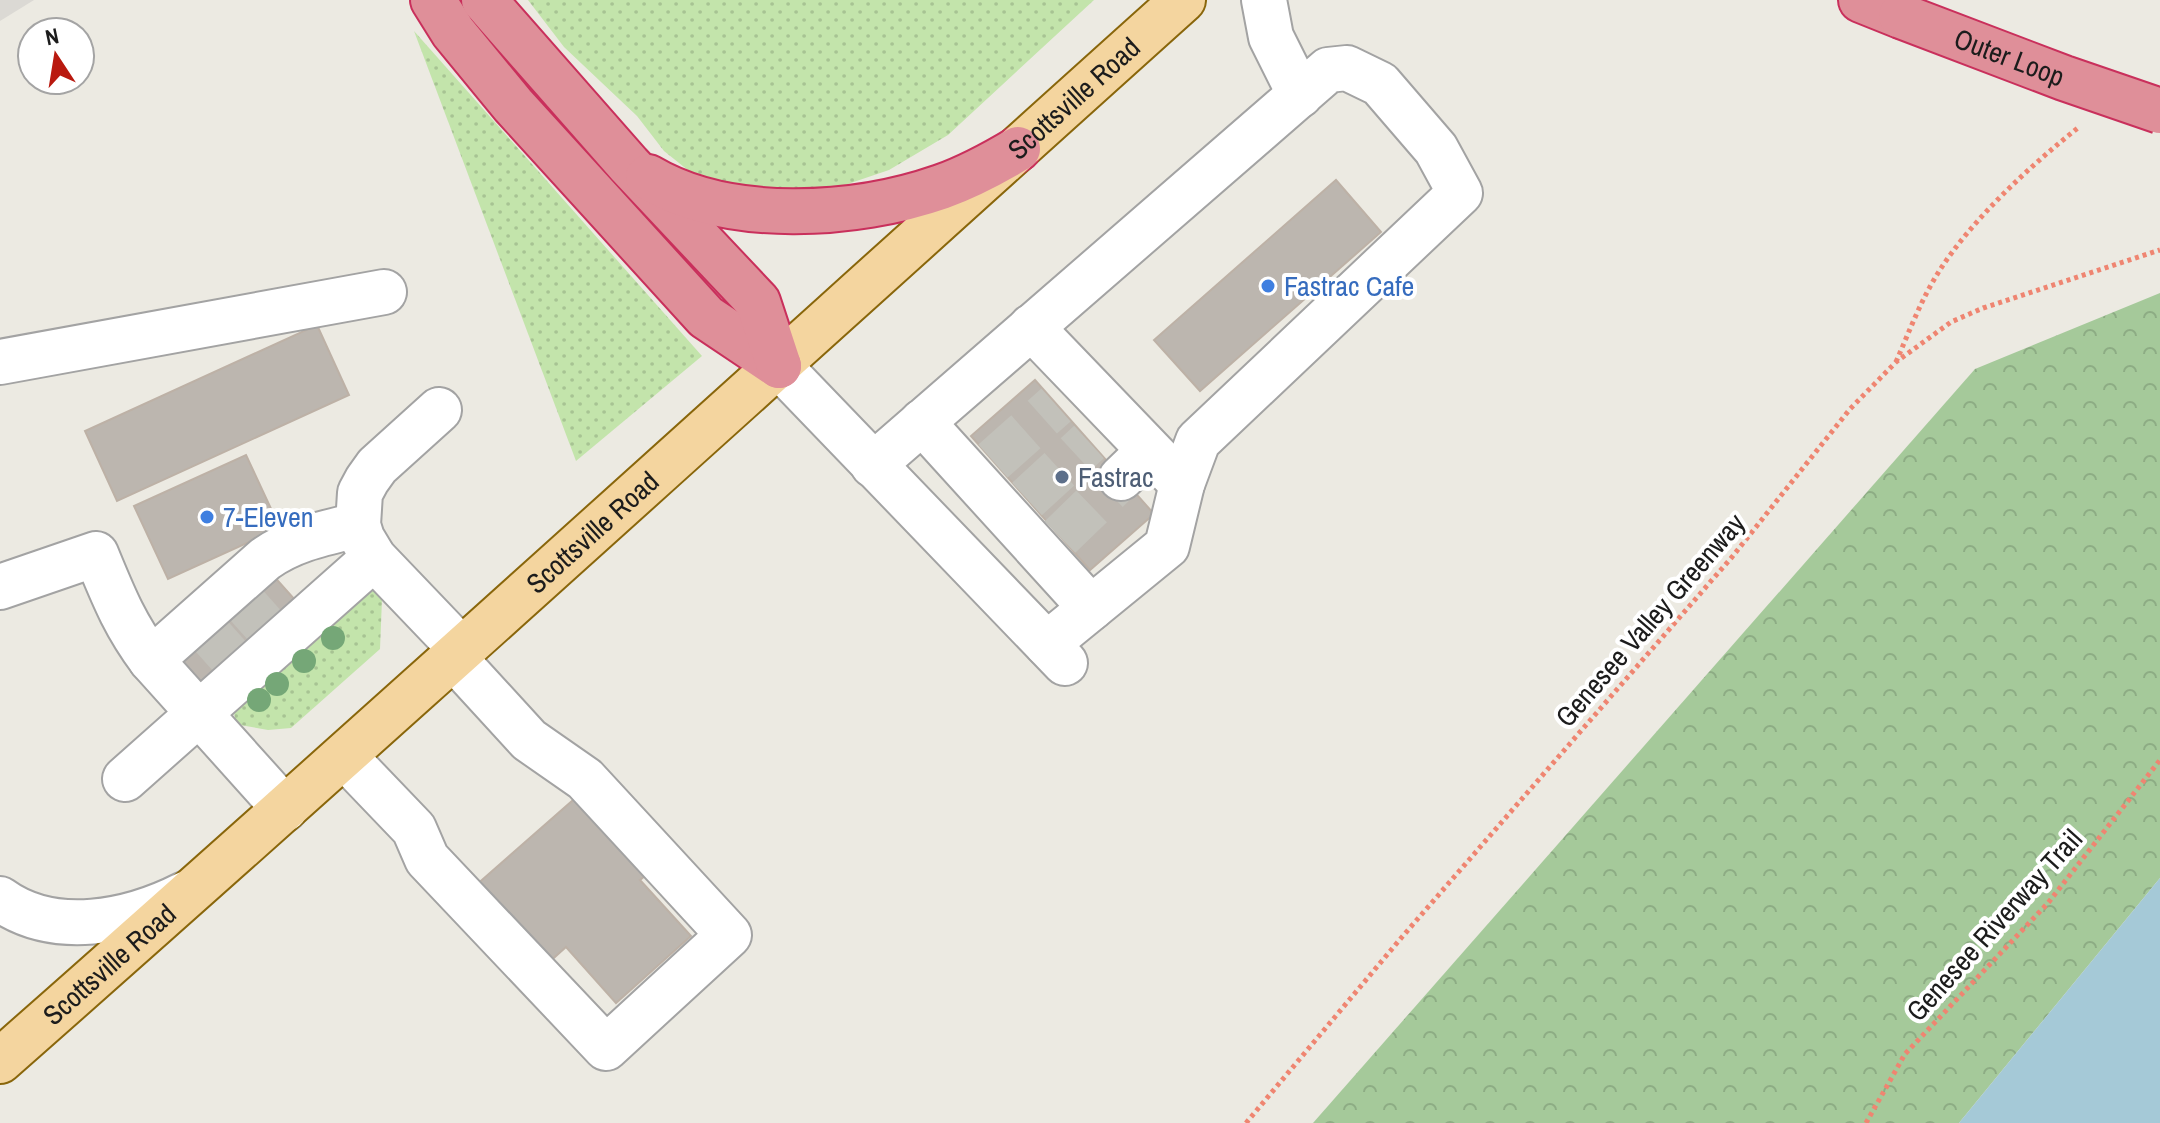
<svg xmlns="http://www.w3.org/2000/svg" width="2160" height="1123" font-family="'Archivo Narrow',sans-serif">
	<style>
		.airport { fill: #dbd9d4 }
		.grass { fill: url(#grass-dots) }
		.forest { fill: url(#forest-crowns) }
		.water { fill: #a5c9d7 }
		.building { fill: #bcb6af; stroke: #bdb1a6; stroke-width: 2 }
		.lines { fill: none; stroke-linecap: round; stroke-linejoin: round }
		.minor-tunnel { stroke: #c2c1ba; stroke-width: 44; stroke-dasharray: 44 22; stroke-linecap: butt }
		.minor-casing { stroke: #a3a3a3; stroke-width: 48 }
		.major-casing { stroke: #89660b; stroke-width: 48 }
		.highway-casing { stroke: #c9305c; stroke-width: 48 }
		.path { stroke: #ef8571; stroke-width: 5; stroke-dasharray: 4 4; stroke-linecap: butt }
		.minor { stroke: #fff; stroke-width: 44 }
		.major { stroke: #f4d59f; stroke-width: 44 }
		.highway { stroke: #df8f99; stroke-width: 44 }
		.highway-bridge-casing { stroke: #c9305c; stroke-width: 48; stroke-linecap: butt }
		.highway-bridge { stroke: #df8f99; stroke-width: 44 }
		.tree { fill: #75a777 }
		.shop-dot { fill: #3f7fe0; stroke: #fff; stroke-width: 3 }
		.service-dot { fill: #5c6f8a; stroke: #fff; stroke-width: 3 }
		.labels { text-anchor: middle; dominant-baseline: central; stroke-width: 8; stroke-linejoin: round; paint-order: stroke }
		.street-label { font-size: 28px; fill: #1c1c1c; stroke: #fff }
		.shop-label { font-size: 28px; fill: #366cbe; stroke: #fff; text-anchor: start }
		.service-label { font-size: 28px; fill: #4e5e75; stroke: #fff; text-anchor: start }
	</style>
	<defs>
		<pattern id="grass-dots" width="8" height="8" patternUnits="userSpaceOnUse" patternTransform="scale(2)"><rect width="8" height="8" fill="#c3e4ab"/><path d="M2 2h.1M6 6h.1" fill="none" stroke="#a7c393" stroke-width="1.8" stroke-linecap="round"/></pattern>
		<pattern id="forest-crowns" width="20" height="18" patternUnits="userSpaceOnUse" patternTransform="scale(2)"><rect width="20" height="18" fill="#a5c99a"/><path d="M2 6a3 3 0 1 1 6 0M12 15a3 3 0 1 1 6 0" fill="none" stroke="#8dac84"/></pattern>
	</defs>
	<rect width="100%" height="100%" fill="#eceae2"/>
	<path class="airport" d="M 0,0 L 34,0 L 0,21 Z"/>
	<g class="grass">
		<path d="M 528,0 L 1094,0 L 948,135 L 889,170 L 833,189 L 732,190 L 689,171 L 664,151 L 637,116 L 564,47 Z"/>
		<path d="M 414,31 L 702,356 L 576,461 Z"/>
		<path d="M 371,590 L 378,592 L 382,599 L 380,649 L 291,728 L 268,730 L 240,725 L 235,719 L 234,712 L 236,707 L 365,591 Z"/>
	</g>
	<path class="forest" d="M 2160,293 L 2160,878 L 1959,1123 L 1313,1123 L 1975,369 Z"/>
	<path class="water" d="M 2160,878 L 2160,1123 L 1959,1123 Z"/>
	<g class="building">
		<path d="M 1336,180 L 1381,232 L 1200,391 L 1154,340 Z"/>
		<path d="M 317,325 L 349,395 L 117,501 L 85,431 Z"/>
		<path d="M 1035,380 L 1154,514 L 1090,570 L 971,436 Z"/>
		<path d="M 246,455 L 280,528 L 168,579 L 134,506 Z"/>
		<path d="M 270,572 L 295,600 L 201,685 L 176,657 Z"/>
		<path d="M 580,794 L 650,872 L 640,880 L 691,936 L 616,1003 L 566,947 L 546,965 L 475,886 Z"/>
	</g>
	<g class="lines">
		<g class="minor-tunnel">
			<path d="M 993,461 L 1056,405"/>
			<path d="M 1027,499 L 1089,442"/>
			<path d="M 1060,537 L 1121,478"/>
			<path d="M 241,599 L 266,627"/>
			<path d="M 206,630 L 231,658"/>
		</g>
		<g class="minor-casing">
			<g id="minor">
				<path d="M 1264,0 L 1271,37 L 1300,95"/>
				<path d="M 1031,327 L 1182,484"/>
				<path d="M 0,362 L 384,292"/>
				<path d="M 779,366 L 1065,663"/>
				<path d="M 439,410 L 377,466 L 367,480 L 360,493 L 358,525 L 362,538 L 374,558 L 462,650"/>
				<path d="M 922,422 L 1091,608"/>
				<path d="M 873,465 L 1328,70 L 1347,68 L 1380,84 L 1436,149 L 1460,193 L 1198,441 L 1182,484 L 1167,546 L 1047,644"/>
				<path d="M 1121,478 L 1149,451"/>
				<path d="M 0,587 L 96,554 C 113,595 124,624 151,660 L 285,809"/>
				<path d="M 151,660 L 265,559 C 293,539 325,533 358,525"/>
				<path d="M 344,756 L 414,829 L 427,859 L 606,1048 L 729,935 L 585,779 L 529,740 L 453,657"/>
				<path d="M 125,779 L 374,558"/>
				<path d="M 0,899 C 54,938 130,922 185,894"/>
			</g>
		</g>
		<g class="major-casing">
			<g id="major">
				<path id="s1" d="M 0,1061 C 397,711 789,354 1183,0"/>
			</g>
		</g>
		<g class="highway-casing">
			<g id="highway">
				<path d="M 433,0 L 453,32 L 513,105 L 706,317 L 779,366"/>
				<path d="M 484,0 L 629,165 L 758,302 L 779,366"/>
				<path d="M 1861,0 L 1901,16"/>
				<path d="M 648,177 C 729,225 855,217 941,187 C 969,177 993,164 1018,149"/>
			</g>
		</g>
		<g class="path">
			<path d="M 1896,362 C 1909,332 1921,300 1938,273 C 1971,220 2030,166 2079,127"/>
			<path d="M 1246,1123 L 1402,937 L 1732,557 L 1850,409 L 1896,362 L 1951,322 L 1983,308 L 2160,250"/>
			<path d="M 1866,1123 L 1905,1054 L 2048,903 L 2160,760"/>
		</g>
		<use href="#minor" class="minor"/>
		<use href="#major" class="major"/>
		<use href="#highway" class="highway"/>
		<g class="highway-bridge-casing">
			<g id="highway-bridge">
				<path id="s2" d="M 1901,16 L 2064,78 L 2160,111"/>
			</g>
		</g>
		<use href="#highway-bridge" class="highway-bridge"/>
	</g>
	<g class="tree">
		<circle cx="333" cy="638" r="12"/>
		<circle cx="304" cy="661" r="12"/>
		<circle cx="277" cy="684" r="12"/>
		<circle cx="259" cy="700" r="12"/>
	</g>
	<g class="shop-dot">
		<circle cx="1268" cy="286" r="8"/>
		<circle cx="207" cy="517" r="8"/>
	</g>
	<circle class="service-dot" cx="1062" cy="477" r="8"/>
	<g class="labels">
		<g class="street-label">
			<text stroke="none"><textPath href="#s2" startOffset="116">Outer Loop</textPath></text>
			<text stroke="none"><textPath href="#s1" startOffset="1442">Scottsville Road</textPath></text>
			<text stroke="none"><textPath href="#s1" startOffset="794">Scottsville Road</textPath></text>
			<text transform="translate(1650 620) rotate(-49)">Genesee Valley Greenway</text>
			<text transform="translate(1994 925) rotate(-48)">Genesee Riverway Trail</text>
			<text stroke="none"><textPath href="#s1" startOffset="146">Scottsville Road</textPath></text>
		</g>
		<g class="shop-label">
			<text x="1284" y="286">Fastrac Cafe</text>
			<text x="223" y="517">7-Eleven</text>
		</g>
		<g class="service-label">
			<text x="1078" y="477">Fastrac</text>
		</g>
	</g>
	<g transform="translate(56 56) rotate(348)"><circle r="38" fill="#ffffff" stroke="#a4a4a4" stroke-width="2"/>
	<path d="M0-6L14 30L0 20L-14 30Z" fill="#b9190f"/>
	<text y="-12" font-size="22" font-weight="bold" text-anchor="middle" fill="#1c1c1c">N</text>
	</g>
</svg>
